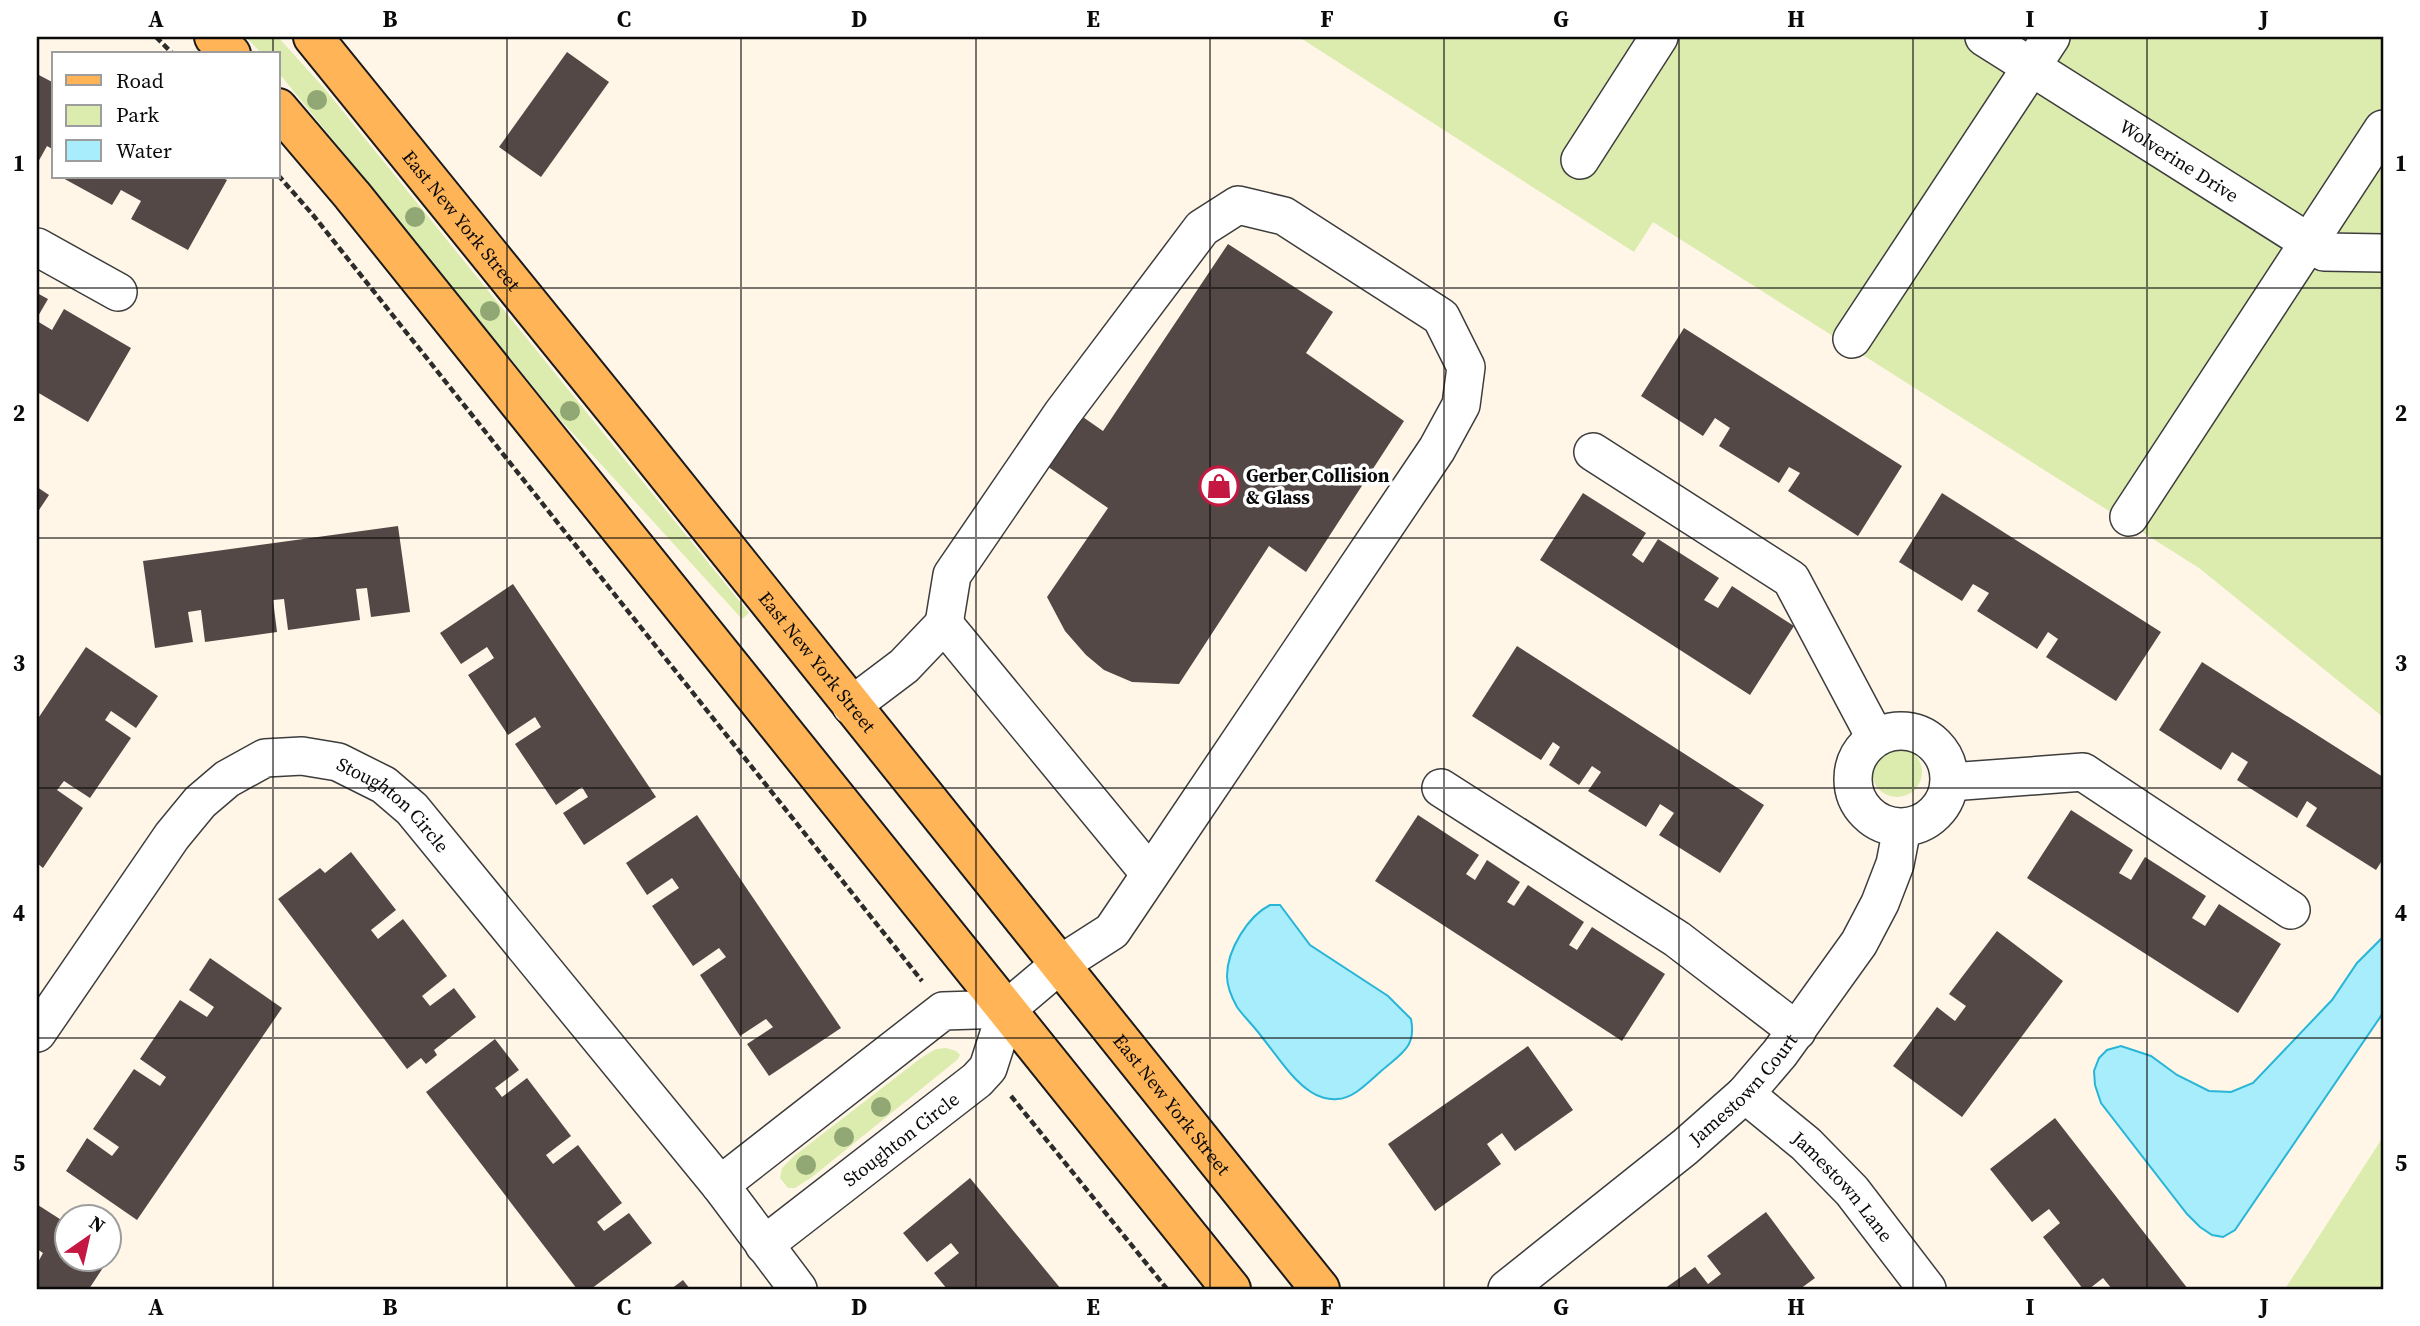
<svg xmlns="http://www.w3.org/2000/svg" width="2420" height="1326" font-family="'Source Serif 4',serif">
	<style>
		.green { fill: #dbecae }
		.water { fill: #a7edfb; stroke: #28b5d8; stroke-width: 2 }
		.building { fill: #544846 }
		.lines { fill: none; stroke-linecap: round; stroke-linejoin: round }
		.minor-casing { stroke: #3d3d3d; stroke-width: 40 }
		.major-casing { stroke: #1b1b1b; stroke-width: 42 }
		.path { stroke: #2c2c2c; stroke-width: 4.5; stroke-dasharray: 7 3.5; stroke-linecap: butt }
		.minor { stroke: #fff; stroke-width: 37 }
		.major { stroke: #ffb557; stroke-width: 38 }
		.tree { fill: #91a774 }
		.grid { fill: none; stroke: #0a0a0a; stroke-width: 2; stroke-opacity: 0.55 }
		.labels { text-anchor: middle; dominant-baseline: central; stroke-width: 7; stroke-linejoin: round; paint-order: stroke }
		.street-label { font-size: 19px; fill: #0a0a0a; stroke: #fff }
		.poi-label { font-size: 19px; font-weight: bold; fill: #0a0a0a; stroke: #fff; text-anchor: start }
		.neatline { fill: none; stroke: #0a0a0a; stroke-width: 2.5 }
		.grid-label { font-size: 23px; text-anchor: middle; font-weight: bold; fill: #0a0a0a }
	</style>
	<rect width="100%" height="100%" fill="#fff6e7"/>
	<g class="green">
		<path d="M 246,37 L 278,37 L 324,88 L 749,613 L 742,619 L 557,416 L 278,72 L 278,54 L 262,54 Z"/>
		<path d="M 1299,37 L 2383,37 L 2383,717 L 2199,568 L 1653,222 L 1634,252 Z"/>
		<circle cx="1897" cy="772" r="25"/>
		<path d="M 946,1048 L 956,1051 L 960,1055 L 957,1060 L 812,1177 L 795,1188 L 788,1188 L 780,1178 L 782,1168 L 794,1156 L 921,1058 L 936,1049 Z"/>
		<path d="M 2383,1137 L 2383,1289 L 2285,1289 Z"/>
	</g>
	<g class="water">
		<path d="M 1270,905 L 1280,905 L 1310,945 L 1388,996 L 1411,1019 C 1416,1045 1404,1052 1386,1067 C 1372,1078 1355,1099 1337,1099 C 1329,1100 1318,1097 1311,1092 C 1291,1079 1276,1054 1261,1036 C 1254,1026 1244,1017 1237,1007 C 1232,998 1227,986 1227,976 C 1227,950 1248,916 1270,905 Z"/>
		<path d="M 2383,937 L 2383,1013 L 2235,1230 L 2223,1237 L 2212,1235 L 2200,1227 L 2187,1214 L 2101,1103 L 2095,1085 L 2094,1071 L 2099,1058 L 2107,1050 L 2121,1046 L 2151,1056 L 2177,1075 L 2209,1091 L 2231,1092 L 2253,1083 L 2332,1000 L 2357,963 Z"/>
	</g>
	<g class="building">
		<path d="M 567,52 L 609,82 L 541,177 L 499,147 Z"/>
		<path d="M 37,74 L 54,83 L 54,150 L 47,146 L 37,164 Z"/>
		<path d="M 61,177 L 221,177 L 227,180 L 188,250 L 131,219 L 141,201 L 121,190 L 112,205 Z"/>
		<path d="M 1228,244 L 1333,312 L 1306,353 L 1404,421 L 1306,572 L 1269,546 L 1179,684 L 1132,682 L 1104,670 L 1086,655 L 1065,631 L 1047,597 L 1108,508 L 1044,464 L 1080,415 L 1103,431 Z"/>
		<path d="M 37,293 L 48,299 L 37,318 Z"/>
		<path d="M 64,309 L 131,348 L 88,422 L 37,392 L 37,321 L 52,330 Z"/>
		<path d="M 1684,328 L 1902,466 L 1858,536 L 1788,491 L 1800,473 L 1789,467 L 1779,483 L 1719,446 L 1730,428 L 1715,418 L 1703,436 L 1641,396 Z"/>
		<path d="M 37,487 L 49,495 L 37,513 Z"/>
		<path d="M 1583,493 L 1646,533 L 1632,555 L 1643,563 L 1658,539 L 1719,578 L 1704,600 L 1718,608 L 1732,586 L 1794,626 L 1750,695 L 1540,560 Z"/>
		<path d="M 1942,493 L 2161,632 L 2116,701 L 2046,657 L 2058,639 L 2048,632 L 2037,649 L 1977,611 L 1989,593 L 1973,584 L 1962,601 L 1899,562 Z"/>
		<path d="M 398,526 L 410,612 L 371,617 L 367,588 L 356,589 L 360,620 L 288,630 L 284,599 L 273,600 L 277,632 L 205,642 L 201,610 L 188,612 L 193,642 L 155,648 L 143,561 Z"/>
		<path d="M 513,584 L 656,797 L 584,845 L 563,813 L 588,797 L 582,787 L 556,805 L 515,744 L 541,727 L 535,717 L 508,735 L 468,675 L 494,658 L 487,647 L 461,664 L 440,633 Z"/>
		<path d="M 1517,646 L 1764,805 L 1720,873 L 1659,835 L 1674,813 L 1660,804 L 1646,827 L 1588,791 L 1601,772 L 1592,766 L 1579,785 L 1549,765 L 1560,747 L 1553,742 L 1541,760 L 1472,716 Z"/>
		<path d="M 86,647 L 158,696 L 136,728 L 111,711 L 105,720 L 131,738 L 90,798 L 64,781 L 57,790 L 83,808 L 43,868 L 37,863 L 37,720 Z"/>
		<path d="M 2202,662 L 2383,777 L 2383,859 L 2376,870 L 2306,826 L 2317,808 L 2307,801 L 2297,818 L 2237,780 L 2248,762 L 2232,752 L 2221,770 L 2159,730 Z"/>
		<path d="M 2071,810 L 2133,850 L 2119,873 L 2131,880 L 2145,857 L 2206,896 L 2192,918 L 2205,926 L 2219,904 L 2281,944 L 2238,1013 L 2027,878 Z"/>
		<path d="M 697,815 L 841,1028 L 769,1076 L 747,1044 L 773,1027 L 766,1019 L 740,1036 L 700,975 L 726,957 L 719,948 L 693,966 L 652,906 L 679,888 L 672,878 L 647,895 L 626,863 Z"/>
		<path d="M 1418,815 L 1479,855 L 1466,874 L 1475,880 L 1487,860 L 1520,882 L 1507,902 L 1514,906 L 1528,885 L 1584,922 L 1569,945 L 1577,950 L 1592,927 L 1665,974 L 1622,1041 L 1375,881 Z"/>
		<path d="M 351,852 L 396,910 L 371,930 L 378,939 L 403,919 L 447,976 L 422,996 L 430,1006 L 454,988 L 476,1017 L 434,1050 L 437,1055 L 426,1064 L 421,1058 L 407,1069 L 278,899 L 320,868 L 325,873 Z"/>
		<path d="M 1997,931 L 2063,981 L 1962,1117 L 1893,1066 L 1937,1007 L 1955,1021 L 1966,1006 L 1949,994 Z"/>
		<path d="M 210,958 L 282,1008 L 137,1220 L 66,1171 L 87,1138 L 112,1156 L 119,1147 L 93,1129 L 134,1069 L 160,1086 L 166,1077 L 140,1059 L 180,1000 L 207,1017 L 214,1007 L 189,990 Z"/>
		<path d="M 495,1039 L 519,1070 L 495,1088 L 502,1097 L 527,1078 L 571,1136 L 546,1155 L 553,1164 L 578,1145 L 622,1203 L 597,1222 L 604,1231 L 629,1213 L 652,1243 L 591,1289 L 577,1289 L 426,1092 Z"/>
		<path d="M 1528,1046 L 1573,1110 L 1515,1151 L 1502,1133 L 1487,1144 L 1501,1164 L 1435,1211 L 1388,1144 Z"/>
		<path d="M 2055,1118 L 2188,1289 L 2112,1289 L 2103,1278 L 2089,1289 L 2083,1289 L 2043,1237 L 2060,1223 L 2049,1209 L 2032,1222 L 1990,1169 Z"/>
		<path d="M 970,1178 L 1061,1289 L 947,1289 L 934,1273 L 959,1253 L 951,1243 L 927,1262 L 903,1233 Z"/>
		<path d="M 38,1205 L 66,1223 L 66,1260 L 108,1260 L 89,1289 L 37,1289 L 37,1264 L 43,1253 L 37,1249 Z"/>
		<path d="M 1766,1212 L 1815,1278 L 1800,1289 L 1664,1289 L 1695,1267 L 1708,1284 L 1721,1274 L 1707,1256 Z"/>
		<path d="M 683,1280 L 690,1289 L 671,1289 Z"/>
	</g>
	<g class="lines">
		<g class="minor-casing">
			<g id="minor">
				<path id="s1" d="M 1984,37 L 2324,252 L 2383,253"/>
				<path d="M 1580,160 L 1659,37"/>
				<path d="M 37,247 L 118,292"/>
				<path d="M 1852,339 L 2051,37"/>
				<path d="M 1593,452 L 1791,579 L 1875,737"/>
				<path d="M 2129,517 L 2383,129"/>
				<path d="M 851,706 L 904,666 L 944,624 L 1150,874"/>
				<circle cx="1901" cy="779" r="48"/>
				<path d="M 1950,782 L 2083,772 L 2291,910"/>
				<path d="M 1441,788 L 1677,939 L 1797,1031"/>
				<path id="s2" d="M 37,1033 L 172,836 L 200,802 L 227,779 L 265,758 L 302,756 L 338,762 L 384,785 L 412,809 L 720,1185 L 798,1289"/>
				<path id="s3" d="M 1745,1094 L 1806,1144 L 1852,1191 L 1927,1289"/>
				<path d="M 720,1185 L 943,1011 L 1007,1009"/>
				<path id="s4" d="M 764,1245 L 977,1080 L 988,1068 L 1007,1009 L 1059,965 L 1112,931 L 1437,449 L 1461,405 L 1466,367 L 1441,317 L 1284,216 L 1238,205 L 1202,228 L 1062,414 L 952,575 L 944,624"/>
				<path id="s5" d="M 1507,1289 L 1685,1147 L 1745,1094 L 1780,1053 L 1859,943 L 1880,903 L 1895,864 L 1902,828"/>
			</g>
		</g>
		<g class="major-casing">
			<g id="major">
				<path d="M 214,37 L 231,54"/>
				<path id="s6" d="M 313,37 L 634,433 L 1320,1289"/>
				<path d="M 278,108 L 352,195 L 1231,1289"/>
			</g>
		</g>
		<g class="path">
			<path d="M 156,37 L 173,54"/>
			<path d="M 278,175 L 313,215 L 922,981"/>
			<path d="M 1011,1096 L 1167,1289"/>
		</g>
		<use href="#minor" class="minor"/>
		<use href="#major" class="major"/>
	</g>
	<g class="tree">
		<circle cx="317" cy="100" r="10"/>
		<circle cx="415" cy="217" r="10"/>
		<circle cx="490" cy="311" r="10"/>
		<circle cx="570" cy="411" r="10"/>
		<circle cx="881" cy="1107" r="10"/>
		<circle cx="844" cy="1137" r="10"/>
		<circle cx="806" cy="1165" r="10"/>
	</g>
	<path class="grid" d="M 273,37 L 273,54M 507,37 L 507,1289M 741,37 L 741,1289M 976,37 L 976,1289M 1210,37 L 1210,1289M 1444,37 L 1444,1289M 1679,37 L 1679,1289M 1913,37 L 1913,1289M 2147,37 L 2147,1289M 273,177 L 273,1289M 37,288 L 2383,288M 37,538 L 2383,538M 37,788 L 2383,788M 37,1038 L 2383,1038"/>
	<defs>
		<g id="shop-ring" transform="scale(2.0125)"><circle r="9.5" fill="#fff" stroke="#c41842" stroke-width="1.5"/><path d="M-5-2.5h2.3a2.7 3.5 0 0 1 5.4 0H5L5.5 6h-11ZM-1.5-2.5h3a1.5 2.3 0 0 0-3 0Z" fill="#c41842"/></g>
	</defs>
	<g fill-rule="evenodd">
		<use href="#shop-ring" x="1219" y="486"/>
	</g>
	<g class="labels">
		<g class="street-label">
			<text stroke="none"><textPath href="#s1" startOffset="231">Wolverine Drive</textPath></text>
			<text stroke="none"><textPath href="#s6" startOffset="236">East New York Street</textPath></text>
			<text stroke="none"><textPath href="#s6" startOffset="803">East New York Street</textPath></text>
			<text stroke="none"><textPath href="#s2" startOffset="506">Stoughton Circle</textPath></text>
			<text stroke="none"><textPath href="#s5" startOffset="310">Jamestown Court</textPath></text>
			<text stroke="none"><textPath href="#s6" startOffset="1370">East New York Street</textPath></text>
			<text stroke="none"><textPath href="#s4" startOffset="173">Stoughton Circle</textPath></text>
			<text stroke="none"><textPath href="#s3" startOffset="135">Jamestown Lane</textPath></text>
		</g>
		<g class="poi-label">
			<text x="1246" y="475">Gerber Collision<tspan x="1246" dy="22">&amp; Glass</tspan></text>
		</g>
	</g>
	<rect width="2420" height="1326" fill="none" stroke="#ffffff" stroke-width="77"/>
	<rect x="52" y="52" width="228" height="126" fill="#ffffff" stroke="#9d9d9d" stroke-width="2"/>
	<rect x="66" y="75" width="35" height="10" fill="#ffb557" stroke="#9d9d9d" stroke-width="2"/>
	<text x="116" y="88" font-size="21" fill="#0a0a0a">Road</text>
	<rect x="66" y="105" width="35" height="21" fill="#dbecae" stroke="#9d9d9d" stroke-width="2"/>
	<text x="116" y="122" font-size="21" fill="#0a0a0a">Park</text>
	<rect x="66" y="140" width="35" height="21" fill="#a7edfb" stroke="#9d9d9d" stroke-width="2"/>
	<text x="116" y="158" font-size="21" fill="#0a0a0a">Water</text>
	<g transform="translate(88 1238) rotate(34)"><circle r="33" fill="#ffffff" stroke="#9d9d9d" stroke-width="2"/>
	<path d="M0-5L12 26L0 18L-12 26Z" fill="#c41842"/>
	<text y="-10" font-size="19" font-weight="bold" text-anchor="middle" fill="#0a0a0a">N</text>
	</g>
	<rect x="38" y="38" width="2344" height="1250" class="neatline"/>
	<g class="grid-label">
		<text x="156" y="27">A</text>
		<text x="390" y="27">B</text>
		<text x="624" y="27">C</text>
		<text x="859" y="27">D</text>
		<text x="1093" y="27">E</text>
		<text x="1327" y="27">F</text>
		<text x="1561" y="27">G</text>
		<text x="1796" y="27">H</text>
		<text x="2030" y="27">I</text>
		<text x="2264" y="27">J</text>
		<text x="19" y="171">1</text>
		<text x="2401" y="171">1</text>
		<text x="19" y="421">2</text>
		<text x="2401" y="421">2</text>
		<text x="19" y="671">3</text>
		<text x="2401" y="671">3</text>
		<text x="19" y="921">4</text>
		<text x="2401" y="921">4</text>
		<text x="19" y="1171">5</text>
		<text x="2401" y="1171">5</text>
		<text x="156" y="1315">A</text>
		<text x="390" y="1315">B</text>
		<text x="624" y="1315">C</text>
		<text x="859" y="1315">D</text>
		<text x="1093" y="1315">E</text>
		<text x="1327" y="1315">F</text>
		<text x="1561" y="1315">G</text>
		<text x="1796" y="1315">H</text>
		<text x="2030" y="1315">I</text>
		<text x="2264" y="1315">J</text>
	</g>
</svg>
